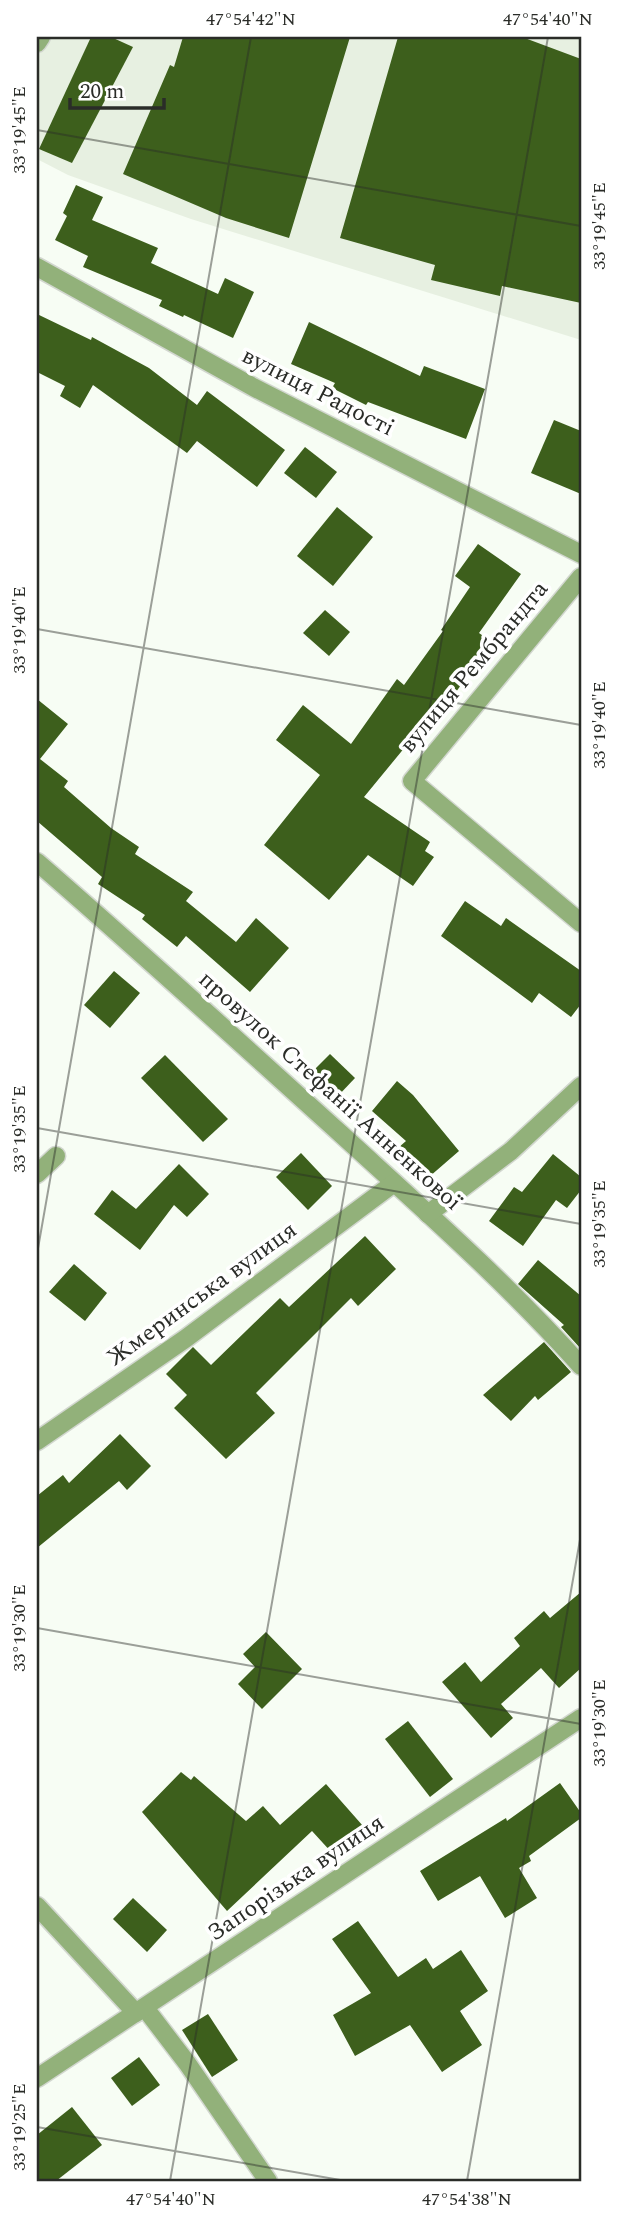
<svg xmlns="http://www.w3.org/2000/svg" width="618" height="2218" font-family="Spectral,serif">
	<style>
		.built { fill: #e7f0e1 }
		.building { fill: #3d5f1c }
		.lines { fill: none; stroke-linecap: round; stroke-linejoin: round }
		.minor-casing { stroke: #d2d7cf; stroke-width: 21 }
		.minor { stroke: #92b17a; stroke-width: 18 }
		.ticks { fill: none; stroke: #2a2c28; stroke-width: 2; stroke-opacity: 0.45 }
		.labels { text-anchor: middle; dominant-baseline: central; stroke-width: 7; stroke-linejoin: round; paint-order: stroke }
		.street-label { font-size: 24px; fill: #2a2c28; stroke: #fff }
		.neatline { fill: none; stroke: #2a2c28; stroke-width: 2.5 }
		.ticks-label { font-size: 18px; text-anchor: middle; fill: #2a2c28 }
	</style>
	<rect width="100%" height="100%" fill="#f7fdf4"/>
	<path class="built" d="M 37,37 L 581,37 L 581,340 L 191,219 L 68,175 L 37,159 Z"/>
	<g class="building">
		<path d="M 91,37 L 111,37 L 133,47 L 72,163 L 39,149 Z"/>
		<path d="M 183,37 L 350,37 L 289,238 L 226,218 L 123,174 L 170,65 L 174,67 Z"/>
		<path d="M 398,37 L 522,37 L 581,59 L 581,303 L 502,286 L 500,296 L 431,280 L 435,265 L 340,238 Z"/>
		<path d="M 76,185 L 103,197 L 92,220 L 158,248 L 151,263 L 218,294 L 225,278 L 254,292 L 233,338 L 184,315 L 183,317 L 159,306 L 162,300 L 83,267 L 88,256 L 55,240 L 67,216 L 63,213 Z"/>
		<path d="M 37,314 L 91,340 L 92,337 L 149,368 L 197,405 L 207,391 L 285,450 L 257,487 L 197,441 L 187,453 L 93,385 L 80,408 L 60,396 L 65,386 L 37,372 Z"/>
		<path d="M 309,322 L 420,376 L 424,366 L 485,389 L 466,439 L 368,402 L 366,405 L 332,388 L 335,383 L 291,364 Z"/>
		<path d="M 554,420 L 581,431 L 581,494 L 531,473 Z"/>
		<path d="M 305,447 L 337,472 L 316,498 L 284,473 Z"/>
		<path d="M 337,507 L 373,537 L 333,586 L 297,556 Z"/>
		<path d="M 478,544 L 521,574 L 479,633 L 489,640 L 463,676 L 466,678 L 446,706 L 439,701 L 401,752 L 364,797 L 430,842 L 425,851 L 434,857 L 413,886 L 368,855 L 329,900 L 264,845 L 320,775 L 276,740 L 303,705 L 351,744 L 397,679 L 404,685 L 443,631 L 441,630 L 470,587 L 455,576 Z"/>
		<path d="M 325,610 L 350,632 L 329,656 L 303,633 Z"/>
		<path d="M 37,699 L 68,724 L 40,759 L 68,781 L 64,787 L 111,828 L 139,847 L 135,854 L 193,892 L 186,901 L 236,942 L 256,918 L 289,948 L 250,992 L 186,936 L 177,947 L 142,919 L 145,915 L 98,884 L 102,877 L 37,821 Z"/>
		<path d="M 465,901 L 501,926 L 506,918 L 581,971 L 581,1004 L 571,1017 L 539,993 L 532,1003 L 441,936 Z"/>
		<path d="M 114,971 L 140,993 L 110,1028 L 84,1005 Z"/>
		<path d="M 330,1054 L 355,1078 L 337,1097 L 311,1073 Z"/>
		<path d="M 165,1055 L 228,1119 L 203,1142 L 141,1078 Z"/>
		<path d="M 397,1081 L 413,1095 L 459,1151 L 429,1177 L 414,1167 L 398,1148 L 406,1141 L 372,1111 Z"/>
		<path d="M 301,1153 L 332,1186 L 308,1210 L 276,1177 Z"/>
		<path d="M 553,1154 L 581,1177 L 581,1190 L 567,1208 L 556,1200 L 523,1246 L 489,1221 L 514,1187 L 522,1192 Z"/>
		<path d="M 179,1164 L 209,1194 L 187,1217 L 174,1205 L 140,1250 L 94,1214 L 112,1190 L 136,1209 Z"/>
		<path d="M 365,1236 L 396,1269 L 358,1306 L 351,1298 L 256,1393 L 275,1413 L 226,1459 L 174,1408 L 187,1395 L 166,1374 L 193,1347 L 211,1365 L 280,1298 L 289,1307 Z"/>
		<path d="M 538,1260 L 581,1296 L 581,1349 L 561,1327 L 564,1325 L 518,1284 Z"/>
		<path d="M 74,1264 L 107,1293 L 85,1321 L 49,1292 Z"/>
		<path d="M 544,1342 L 571,1372 L 538,1400 L 535,1396 L 511,1421 L 483,1395 Z"/>
		<path d="M 120,1434 L 151,1466 L 127,1490 L 119,1481 L 37,1548 L 37,1496 L 63,1475 L 69,1483 Z"/>
		<path d="M 581,1592 L 581,1668 L 559,1688 L 541,1668 L 501,1704 L 513,1718 L 491,1738 L 442,1682 L 465,1662 L 481,1682 L 520,1646 L 514,1638 L 544,1611 L 550,1618 Z"/>
		<path d="M 266,1632 L 302,1669 L 262,1709 L 238,1684 L 255,1667 L 243,1654 Z"/>
		<path d="M 408,1721 L 453,1779 L 430,1797 L 385,1739 Z"/>
		<path d="M 181,1772 L 191,1780 L 194,1776 L 246,1821 L 263,1806 L 280,1825 L 326,1784 L 363,1826 L 333,1854 L 312,1831 L 227,1911 L 142,1812 Z"/>
		<path d="M 560,1783 L 581,1813 L 581,1818 L 529,1856 L 531,1861 L 519,1868 L 537,1898 L 505,1918 L 480,1876 L 438,1901 L 420,1871 L 506,1818 L 507,1821 Z"/>
		<path d="M 133,1898 L 167,1930 L 147,1952 L 113,1919 Z"/>
		<path d="M 358,1921 L 398,1977 L 426,1958 L 433,1969 L 461,1950 L 488,1991 L 460,2011 L 482,2045 L 442,2072 L 410,2025 L 355,2056 L 333,2015 L 371,1993 L 332,1939 Z"/>
		<path d="M 208,2014 L 238,2060 L 212,2077 L 182,2030 Z"/>
		<path d="M 139,2057 L 160,2085 L 132,2106 L 111,2078 Z"/>
		<path d="M 72,2107 L 102,2145 L 56,2181 L 37,2181 L 37,2135 Z"/>
	</g>
	<g class="lines">
		<g class="minor-casing">
			<g id="minor">
				<path d="M 37,43 L 41,37"/>
				<path d="M 37,267 L 253,387 L 581,554"/>
				<path d="M 581,577 L 412,781 L 581,923"/>
				<path d="M 37,862 C 140,951 240,1043 341,1134 C 423,1209 507,1283 581,1366"/>
				<path d="M 37,1174 L 56,1156"/>
				<path d="M 428,1214 L 511,1151 L 581,1086"/>
				<path d="M 37,1441 L 185,1339 L 394,1183"/>
				<path d="M 37,1906 L 136,2013"/>
				<path d="M 145,2008 L 187,2063 L 268,2181"/>
				<path d="M 37,2078 L 581,1718"/>
			</g>
		</g>
		<use href="#minor" class="minor"/>
	</g>
	<path class="ticks" d="M 37,130 L 581,226M 37,629 L 581,725M 37,1128 L 581,1224M 37,1254 L 251,37M 37,1628 L 581,1724M 37,2127 L 346,2181M 170,2181 L 548,37M 467,2181 L 581,1534"/>
	<g class="labels">
		<g class="street-label">
			<text transform="translate(318 392) rotate(27)">вулиця Радості</text>
			<text transform="translate(474 667) rotate(-50)">вулиця Рембрандта</text>
			<text transform="translate(330 1091) rotate(42)">провулок Стефанії Анненкової</text>
			<text transform="translate(202 1294) rotate(-36)">Жмеринська вулиця</text>
			<text transform="translate(296 1878) rotate(-34)">Запорізька вулиця</text>
		</g>
	</g>
	<rect width="618" height="2218" fill="none" stroke="#ffffff" stroke-width="77"/>
	<path d="M70 98v10h94v-10" fill="none" stroke="#2a2c28" stroke-width="3.5"/>
	<text x="80" y="98" font-size="21" fill="#2a2c28" stroke="#ffffff" stroke-width="5" paint-order="stroke">20 m</text>
	<rect x="38" y="38" width="542" height="2142" class="neatline"/>
	<g class="ticks-label">
		<text x="251" y="25">47°54'42"N</text>
		<text x="548" y="25">47°54'40"N</text>
		<text transform="translate(19 130) rotate(-90)" y="6">33°19'45"E</text>
		<text transform="translate(599 226) rotate(-90)" y="6">33°19'45"E</text>
		<text transform="translate(19 630) rotate(-90)" y="6">33°19'40"E</text>
		<text transform="translate(599 725) rotate(-90)" y="6">33°19'40"E</text>
		<text transform="translate(19 1129) rotate(-90)" y="6">33°19'35"E</text>
		<text transform="translate(599 1224) rotate(-90)" y="6">33°19'35"E</text>
		<text transform="translate(19 1628) rotate(-90)" y="6">33°19'30"E</text>
		<text transform="translate(599 1723) rotate(-90)" y="6">33°19'30"E</text>
		<text transform="translate(19 2127) rotate(-90)" y="6">33°19'25"E</text>
		<text x="171" y="2205">47°54'40"N</text>
		<text x="467" y="2205">47°54'38"N</text>
	</g>
</svg>
